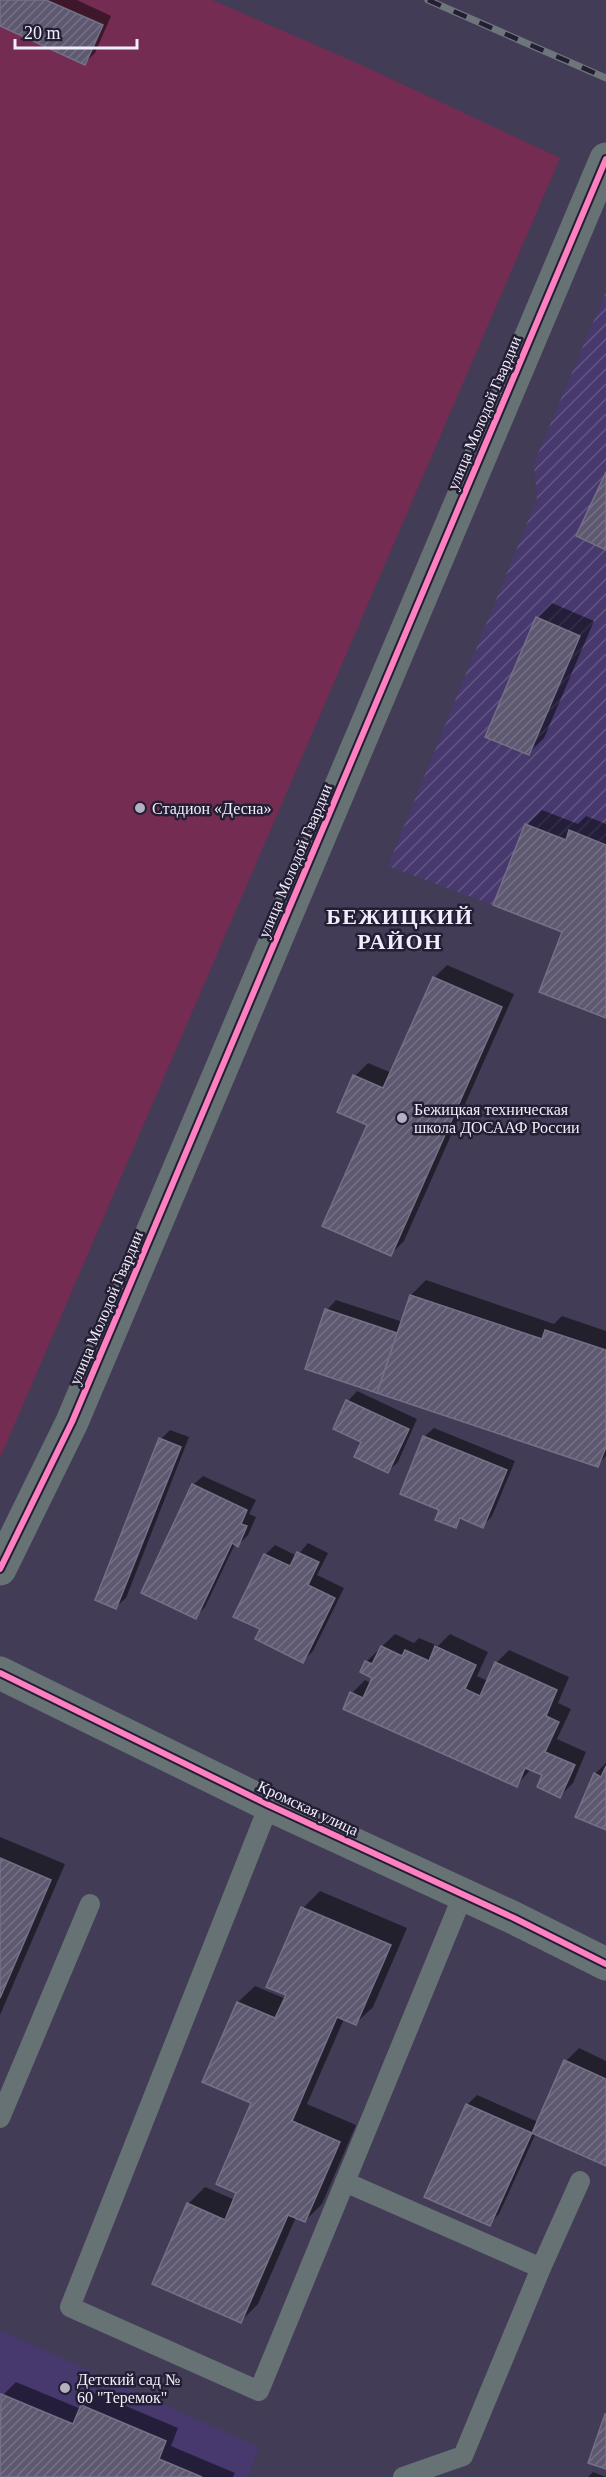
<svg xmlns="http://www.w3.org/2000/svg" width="606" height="2477" font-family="'Times New Roman',serif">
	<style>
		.built { fill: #47396d }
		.industrial { fill: url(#industrial-furrows) }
		.garden { fill: #742c52 }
		.shadow { fill: #0007 }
		.building { fill: url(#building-hatch); stroke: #757087; stroke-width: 1.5 }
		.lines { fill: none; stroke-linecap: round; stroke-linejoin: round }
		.service { stroke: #667274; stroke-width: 20 }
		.minor { stroke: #667274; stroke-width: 33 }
		.tertiary { stroke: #667274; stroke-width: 33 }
		.rail-casing { stroke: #6e767b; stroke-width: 7 }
		.rail { stroke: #241e34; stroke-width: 4.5; stroke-dasharray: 14; stroke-linecap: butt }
		.cycleway-casing { stroke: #241e34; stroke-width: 10 }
		.cycleway { stroke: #ff80c0; stroke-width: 6 }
		.poi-dot { fill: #b3b0c1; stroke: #241e34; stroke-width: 2 }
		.labels { text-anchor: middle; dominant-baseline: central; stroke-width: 5; stroke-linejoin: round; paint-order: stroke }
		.street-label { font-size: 16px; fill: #f0eefa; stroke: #241e34 }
		.poi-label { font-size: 16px; fill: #f0eefa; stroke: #241e34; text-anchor: start }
		.district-label { font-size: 22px; font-weight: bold; letter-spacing: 1.5px; fill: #f0eefa; stroke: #241e34 }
	</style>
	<defs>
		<pattern id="industrial-furrows" width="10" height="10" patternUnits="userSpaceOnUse" patternTransform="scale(1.5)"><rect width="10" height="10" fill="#47396d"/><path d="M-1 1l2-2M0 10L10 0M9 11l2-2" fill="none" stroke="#625683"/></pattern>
		<pattern id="building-hatch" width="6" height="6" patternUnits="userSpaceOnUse" patternTransform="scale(1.5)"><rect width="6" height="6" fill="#5e5970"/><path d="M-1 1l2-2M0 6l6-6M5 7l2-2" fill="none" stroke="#757185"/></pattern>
	</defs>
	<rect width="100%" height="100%" fill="#433c57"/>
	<path class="built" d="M 0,2330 L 259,2447 L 248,2477 L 0,2477 Z"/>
	<path class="industrial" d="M 606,292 L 606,931 L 493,905 L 388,866 L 537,499 L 534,463 Z"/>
	<path class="garden" d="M 0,0 L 212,0 L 357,63 L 560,158 L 0,1458 Z"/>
	<g class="shadow">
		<path d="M 0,0 L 77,0 L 111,16 L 95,53 L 85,63 L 0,24 Z"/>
		<path d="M 552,603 L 594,621 L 544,738 L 529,753 L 537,618 Z"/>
		<path d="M 542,810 L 578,824 L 586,816 L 606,824 L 606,1017 L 564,931 L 495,904 L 527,825 Z"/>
		<path d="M 447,965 L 514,994 L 404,1241 L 391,1254 L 369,1125 L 355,1076 L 368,1063 L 392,1073 L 434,978 Z"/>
		<path d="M 426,1280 L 554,1324 L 562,1316 L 606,1331 L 606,1456 L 597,1465 L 307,1368 L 327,1310 L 336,1300 L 403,1322 L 411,1295 Z"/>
		<path d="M 357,1391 L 417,1419 L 398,1462 L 388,1471 L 363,1441 L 335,1428 L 348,1401 Z"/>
		<path d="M 434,1428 L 515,1461 L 492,1516 L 483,1526 L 463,1518 L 455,1526 L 424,1437 Z"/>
		<path d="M 170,1430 L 189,1437 L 126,1598 L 116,1607 L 161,1439 Z"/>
		<path d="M 203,1476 L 256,1500 L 249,1514 L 256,1517 L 248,1535 L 238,1545 L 235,1544 L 205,1607 L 196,1617 L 193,1485 Z"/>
		<path d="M 308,1543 L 328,1553 L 317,1575 L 344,1588 L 313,1651 L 303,1661 L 262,1629 L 235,1616 L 266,1554 L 275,1545 L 297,1556 Z"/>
		<path d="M 395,1634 L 414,1643 L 419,1638 L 438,1646 L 450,1634 L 488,1652 L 477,1676 L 488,1681 L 496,1663 L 509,1650 L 569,1677 L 558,1703 L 571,1709 L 557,1739 L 586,1752 L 573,1783 L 560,1796 L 544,1774 L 531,1769 L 517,1785 L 352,1693 L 365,1680 L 371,1683 L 374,1677 L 362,1671 L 366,1662 Z"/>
		<path d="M 606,1763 L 606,1829 L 595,1774 Z"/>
		<path d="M 0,1837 L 65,1864 L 0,2015 Z"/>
		<path d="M 320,1891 L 407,1928 L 373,2007 L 356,2023 L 344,2019 L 307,2104 L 356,2125 L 322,2204 L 305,2221 L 296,2217 L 258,2304 L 241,2321 L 188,2204 L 205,2187 L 235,2200 L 253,2102 L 204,2081 L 238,2002 L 255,1986 L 286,1999 L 288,1995 L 268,1986 L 303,1908 Z"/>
		<path d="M 579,2048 L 606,2061 L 606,2165 L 536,2133 L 499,2214 L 489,2224 L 467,2105 L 477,2095 L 538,2122 L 566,2061 Z"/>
		<path d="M 16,2382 L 81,2409 L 95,2393 L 178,2428 L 171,2446 L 235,2473 L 233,2477 L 0,2477 L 0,2401 L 3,2395 Z"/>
		<path d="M 593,2472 L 606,2477 L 588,2477 Z"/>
	</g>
	<g class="building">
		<path d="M 0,0 L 46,0 L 103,25 L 85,65 L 0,26 Z"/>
		<path d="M 606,472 L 606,550 L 576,536 Z"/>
		<path d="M 536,617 L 580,636 L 529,755 L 485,737 Z"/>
		<path d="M 525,824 L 566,840 L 569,830 L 606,845 L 606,1018 L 539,992 L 562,932 L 493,905 Z"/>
		<path d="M 433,977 L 502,1007 L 391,1256 L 322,1226 L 367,1125 L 337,1112 L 353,1075 L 383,1088 Z"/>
		<path d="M 410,1295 L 542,1339 L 545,1330 L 606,1350 L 606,1447 L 598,1467 L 377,1393 Z"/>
		<path d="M 325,1309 L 397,1333 L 377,1393 L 305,1369 Z"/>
		<path d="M 346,1400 L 409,1429 L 388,1473 L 354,1457 L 361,1442 L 333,1429 Z"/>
		<path d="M 423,1436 L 507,1470 L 483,1528 L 460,1518 L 456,1528 L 435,1520 L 439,1510 L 400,1494 Z"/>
		<path d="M 159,1438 L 181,1447 L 116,1609 L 95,1600 Z"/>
		<path d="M 192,1484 L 247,1510 L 241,1524 L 247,1526 L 238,1547 L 232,1543 L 196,1619 L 141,1593 Z"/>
		<path d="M 297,1552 L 319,1562 L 308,1585 L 335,1598 L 303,1663 L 255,1639 L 260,1629 L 233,1617 L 264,1554 L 290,1566 Z"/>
		<path d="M 381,1646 L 402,1656 L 405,1650 L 429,1661 L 435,1646 L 476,1665 L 465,1689 L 480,1696 L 495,1662 L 557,1690 L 546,1716 L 559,1722 L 545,1752 L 575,1765 L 560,1798 L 537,1787 L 542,1775 L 525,1768 L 517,1787 L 343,1709 L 350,1692 L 363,1698 L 372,1678 L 360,1672 L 365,1661 L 372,1664 Z"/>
		<path d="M 606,1766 L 606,1830 L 575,1817 L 594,1773 L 601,1777 Z"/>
		<path d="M 0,1858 L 51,1880 L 0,1998 Z"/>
		<path d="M 301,1907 L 391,1945 L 356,2025 L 337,2017 L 292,2121 L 340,2142 L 305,2222 L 288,2215 L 241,2323 L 152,2284 L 187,2203 L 225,2220 L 236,2193 L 216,2184 L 251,2103 L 202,2082 L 237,2002 L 275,2018 L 286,1995 L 266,1987 Z"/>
		<path d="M 564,2060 L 606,2079 L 606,2166 L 532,2133 Z"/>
		<path d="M 466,2104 L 532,2133 L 490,2226 L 424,2197 Z"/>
		<path d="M 1,2394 L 73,2424 L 81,2405 L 166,2441 L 159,2459 L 202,2477 L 0,2477 Z"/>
		<path d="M 605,2414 L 606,2414 L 606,2469 L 588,2463 Z"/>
	</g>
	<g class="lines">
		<g class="service">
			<path d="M 269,1805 L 70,2307 L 259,2391 L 463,1895"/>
			<path d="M 0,2118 L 90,1904"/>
			<path d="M 345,2182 L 541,2268 L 580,2181"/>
			<path d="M 403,2477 L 463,2456 L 541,2268"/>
		</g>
		<path class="minor" d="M 0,1569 L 72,1422 L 606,159"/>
		<path class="tertiary" d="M 0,1673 L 269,1805 L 514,1918 L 606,1964"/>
		<g class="rail-casing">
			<path id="rail" d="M 428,0 L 606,78"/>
		</g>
		<use href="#rail" class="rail"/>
		<g class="cycleway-casing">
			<g id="cycleway">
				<path d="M 0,1569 L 72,1422 L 606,159"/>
				<path d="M 0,1673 L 269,1805 L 514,1918 L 606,1964"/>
			</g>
		</g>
		<use href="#cycleway" class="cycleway"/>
	</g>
	<g class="poi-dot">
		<circle cx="140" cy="808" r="6"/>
		<circle cx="402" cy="1118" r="6"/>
		<circle cx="65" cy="2388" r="6"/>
	</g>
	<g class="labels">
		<g class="street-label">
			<text transform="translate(484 413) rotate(-67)">улица Молодой Гвардии</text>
			<text transform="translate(295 861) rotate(-67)">улица Молодой Гвардии</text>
			<text transform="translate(106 1308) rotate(-67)">улица Молодой Гвардии</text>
			<text transform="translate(308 1808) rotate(25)">Кромская улица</text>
		</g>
		<g class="poi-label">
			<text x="152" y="808">Стадион «Десна»</text>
			<text x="414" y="1109">Бежицкая техническая<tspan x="414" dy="18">школа ДОСААФ России</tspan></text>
			<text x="77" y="2379">Детский сад №<tspan x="77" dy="18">60 "Теремок"</tspan></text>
		</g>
		<g class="district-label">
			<text x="400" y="916">БЕЖИЦКИЙ<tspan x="400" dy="25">РАЙОН</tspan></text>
		</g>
	</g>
	<path d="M15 39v9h122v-9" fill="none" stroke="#f0eefa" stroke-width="3"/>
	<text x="24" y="39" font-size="18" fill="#f0eefa" stroke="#241e34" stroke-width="4.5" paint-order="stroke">20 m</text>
</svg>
